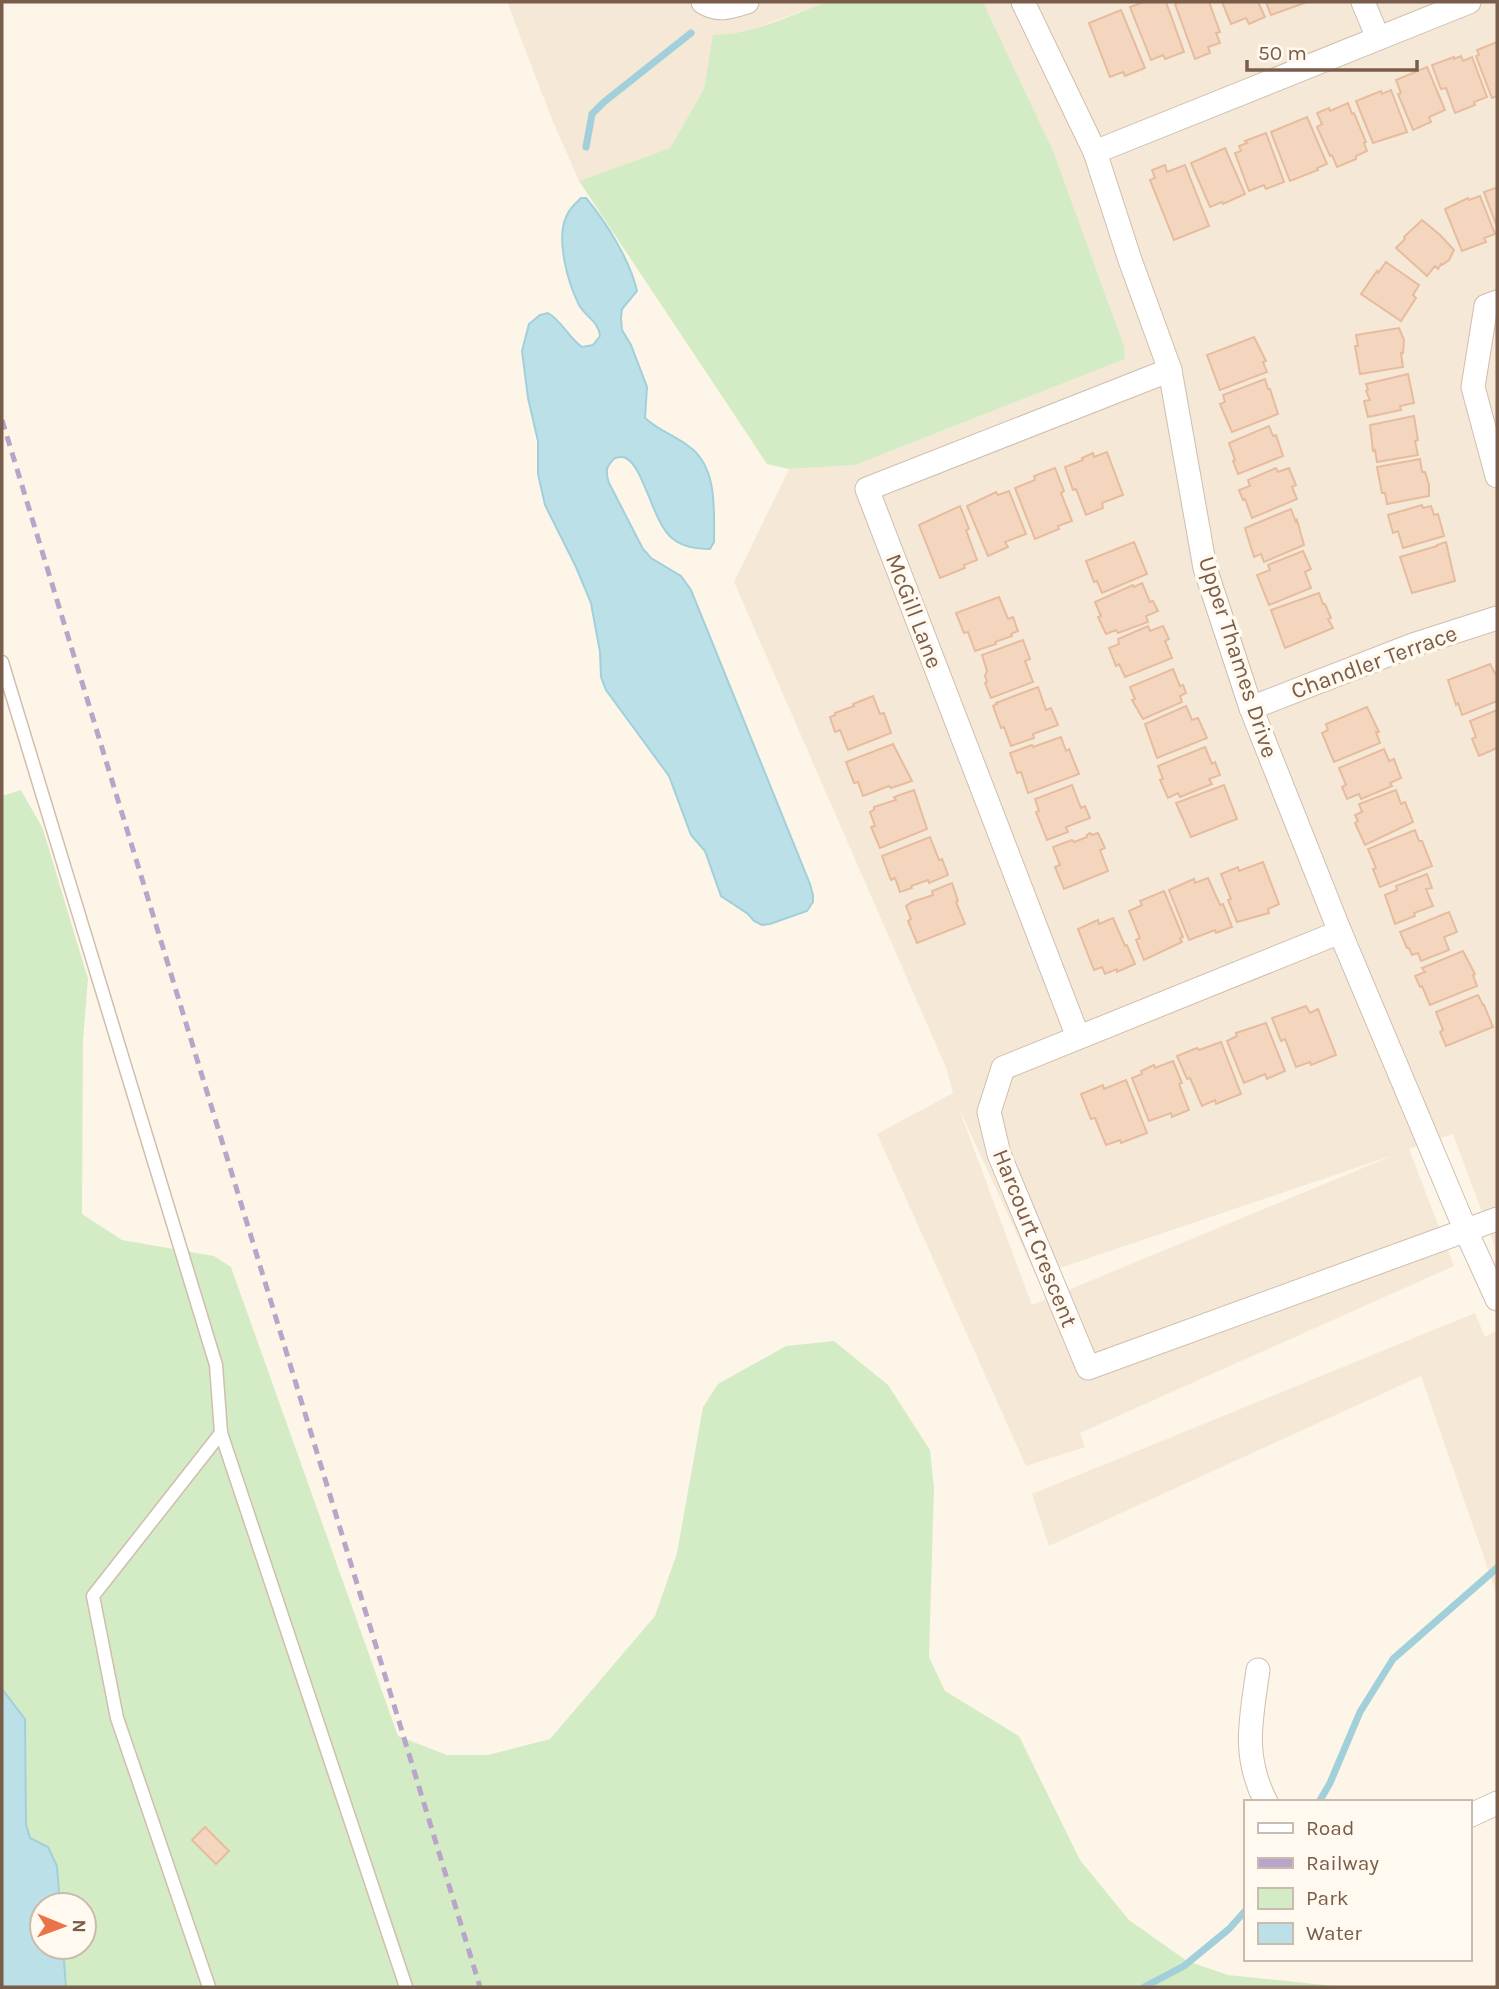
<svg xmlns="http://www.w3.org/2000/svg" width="1499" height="1989" font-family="Karla,sans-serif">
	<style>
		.residential { fill: #f5e8d6; fill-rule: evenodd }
		.green { fill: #d4ecc5 }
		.water { fill: #bbe0e8; stroke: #a1d0da; stroke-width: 2 }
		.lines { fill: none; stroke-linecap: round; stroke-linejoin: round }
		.stream { stroke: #a1d0da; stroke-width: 7 }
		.building { fill: #f4d6bf; stroke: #e7bc9e; stroke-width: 2 }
		.lane-casing { stroke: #d0bead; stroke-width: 15 }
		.street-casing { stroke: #d0bead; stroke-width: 25 }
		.lane { stroke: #fff; stroke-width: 12 }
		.street { stroke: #fff; stroke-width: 23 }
		.rail { stroke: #b9a5c9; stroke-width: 5; stroke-dasharray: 10 7; stroke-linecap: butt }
		.labels { text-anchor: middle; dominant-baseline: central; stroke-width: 7; stroke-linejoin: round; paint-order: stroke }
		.street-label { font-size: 23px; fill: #795d4a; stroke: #fff9ef }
	</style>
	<rect width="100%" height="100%" fill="#fdf6e8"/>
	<g class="residential">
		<path d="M 507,2 L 827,2 L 748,31 L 731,35 L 714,35 L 704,89 L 670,148 L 579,181 L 551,117 Z"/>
		<path d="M 983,2 L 1497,2 L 1497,1253 L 1453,1134 L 1409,1149 L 1454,1266 L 1080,1433 L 1085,1447 L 1026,1466 L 877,1134 L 953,1093 L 947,1070 L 734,582 L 789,469 L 855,465 L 1125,359 L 1124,346 L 1054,153 ZM 958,1106 L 1036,1276 L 1394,1155 L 1032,1305 Z"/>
		<path d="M 1475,1313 L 1485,1337 L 1497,1330 L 1497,1595 L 1421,1376 L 1049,1546 L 1032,1494 Z"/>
	</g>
	<g class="green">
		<path d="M 827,2 L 983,2 L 1054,153 L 1124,346 L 1125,359 L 855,465 L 789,469 L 767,464 L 579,181 L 670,148 L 704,89 L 713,35 C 753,35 790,15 827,2 Z"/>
		<path d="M 21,790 L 43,829 L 88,979 L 83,1041 L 82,1214 L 122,1240 L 214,1256 L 231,1267 L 398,1736 L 447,1755 L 488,1755 L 550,1739 L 655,1616 L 677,1553 L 703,1407 L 718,1384 L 786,1346 L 834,1341 L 888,1385 L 930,1450 L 934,1488 L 929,1657 L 945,1691 L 1019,1736 L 1080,1860 L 1129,1920 L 1187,1961 L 1228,1975 L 1344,1987 L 66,1987 L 63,1947 L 84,1947 L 84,1905 L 60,1905 L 57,1866 L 48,1847 L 30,1839 L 26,1824 L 25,1719 L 2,1689 L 2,796 Z"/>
	</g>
	<g class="water">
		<path d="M 581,198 L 586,198 C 606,222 630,260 637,291 L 622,309 L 621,318 L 622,330 L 631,345 L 647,387 L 645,418 C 658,430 673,435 687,445 C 718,465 714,510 714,542 L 710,549 C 698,549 683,547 673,539 C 653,524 644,467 626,458 C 622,456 619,457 615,458 C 606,466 605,471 609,483 L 643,549 L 651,558 L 681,576 L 691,590 L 810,884 L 813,895 L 813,902 L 807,911 L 770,924 L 762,925 L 754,921 L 748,914 L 721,896 L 705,851 L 691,835 L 669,776 L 606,690 L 601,677 L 600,652 L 591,603 L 576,567 L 545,505 L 538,474 L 538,441 L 528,398 L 522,351 L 529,324 L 540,315 L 548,313 C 562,321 568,337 582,347 L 593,345 L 600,336 C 599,322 586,317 579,305 C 568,283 555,238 567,215 C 570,208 576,203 581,198 Z"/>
		<path d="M 2,1689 L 25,1719 L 26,1824 L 30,1838 L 48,1847 L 57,1866 L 60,1905 L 42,1905 L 42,1947 L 63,1947 L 66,1987 L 2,1987 Z"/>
	</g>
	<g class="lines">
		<g class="stream">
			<path d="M 586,147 L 592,114 L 604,102 L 691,33"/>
			<path d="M 1319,1802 L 1330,1783 L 1360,1712 L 1393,1659 L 1497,1568"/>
			<path d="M 1144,1987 L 1184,1966 L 1229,1929 L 1245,1911"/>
		</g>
	</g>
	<g class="building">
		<path d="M 1144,2 L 1166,2 L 1184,52 L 1165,59 L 1163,55 L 1151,60 L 1130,7 Z"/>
		<path d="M 1181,2 L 1209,2 L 1220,32 L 1216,33 L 1220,43 L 1208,47 L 1210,53 L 1195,59 L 1175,4 Z"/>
		<path d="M 1222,2 L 1258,2 L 1265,17 L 1249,24 L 1246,18 L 1231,24 Z"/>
		<path d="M 1266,2 L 1307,2 L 1271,15 Z"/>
		<path d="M 1121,10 L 1145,68 L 1125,76 L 1123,72 L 1110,77 L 1089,23 Z"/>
		<path d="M 1497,42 L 1497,96 L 1492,98 L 1476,56 L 1479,55 L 1477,50 Z"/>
		<path d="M 1461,56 L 1463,61 L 1472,57 L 1487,97 L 1474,102 L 1475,105 L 1455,113 L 1446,88 L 1441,89 L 1432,65 L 1454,57 L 1454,59 Z"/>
		<path d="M 1427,67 L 1445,110 L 1429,117 L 1431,122 L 1413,130 L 1398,94 L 1401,93 L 1396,80 Z"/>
		<path d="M 1391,90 L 1407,132 L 1373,143 L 1356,101 L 1381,91 L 1382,94 Z"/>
		<path d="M 1348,103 L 1352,114 L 1354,113 L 1366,142 L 1364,143 L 1367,151 L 1356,156 L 1356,159 L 1337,167 L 1332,155 L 1330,156 L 1317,127 L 1322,124 L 1317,113 L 1329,108 L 1330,111 Z"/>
		<path d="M 1307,117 L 1327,164 L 1317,168 L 1318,170 L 1290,181 L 1271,132 Z"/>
		<path d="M 1266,133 L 1284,182 L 1266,189 L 1264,185 L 1249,191 L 1235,153 L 1241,151 L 1239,146 L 1247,143 L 1245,141 Z"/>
		<path d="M 1225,148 L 1245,194 L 1223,204 L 1222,202 L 1210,207 L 1191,163 Z"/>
		<path d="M 1165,165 L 1167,172 L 1185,165 L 1209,226 L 1174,240 L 1150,180 L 1155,178 L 1152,170 Z"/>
		<path d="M 1495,188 L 1497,189 L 1497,227 L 1484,192 Z"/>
		<path d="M 1480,196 L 1495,234 L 1484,238 L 1486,242 L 1462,251 L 1445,209 L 1468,198 L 1469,200 Z"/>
		<path d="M 1422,220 L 1440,235 L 1454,250 L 1449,260 L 1442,265 L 1441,264 L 1438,269 L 1435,266 L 1427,276 L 1396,248 L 1405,239 L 1404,237 Z"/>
		<path d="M 1386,262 L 1419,285 L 1413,295 L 1416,298 L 1401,321 L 1361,294 L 1377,271 L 1378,273 Z"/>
		<path d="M 1399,328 L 1404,340 L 1403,353 L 1401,353 L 1403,367 L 1360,374 L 1355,346 L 1358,346 L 1356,335 Z"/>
		<path d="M 1254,337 L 1266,361 L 1263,362 L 1267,372 L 1220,390 L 1207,355 Z"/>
		<path d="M 1408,374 L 1414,403 L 1400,406 L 1401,410 L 1368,417 L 1364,401 L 1370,400 L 1366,391 L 1368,390 L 1366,384 Z"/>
		<path d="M 1265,379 L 1268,389 L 1270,389 L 1278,414 L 1232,432 L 1220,404 L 1225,402 L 1223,395 Z"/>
		<path d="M 1414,416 L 1418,440 L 1415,441 L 1418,455 L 1377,462 L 1375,450 L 1373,451 L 1370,425 Z"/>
		<path d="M 1269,426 L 1273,436 L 1276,435 L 1283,456 L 1238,474 L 1233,461 L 1235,460 L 1229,443 Z"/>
		<path d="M 1107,452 L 1123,495 L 1102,503 L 1103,508 L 1086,515 L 1076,489 L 1073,490 L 1065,467 L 1083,460 L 1082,458 L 1093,453 L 1094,457 Z"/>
		<path d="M 1420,459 L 1422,472 L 1425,472 L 1429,485 L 1429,496 L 1387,504 L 1385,493 L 1382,493 L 1377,467 Z"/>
		<path d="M 1055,468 L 1064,491 L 1061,493 L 1072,521 L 1058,526 L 1059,529 L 1035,539 L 1015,488 L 1035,480 L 1034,476 Z"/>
		<path d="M 1276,468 L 1278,472 L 1289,468 L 1296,485 L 1292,487 L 1297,499 L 1252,518 L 1245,499 L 1243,500 L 1239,490 L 1250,486 L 1248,480 Z"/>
		<path d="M 1009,491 L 1026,534 L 1005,542 L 1008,547 L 988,556 L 967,506 L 996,492 L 998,495 Z"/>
		<path d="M 1422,505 L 1423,508 L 1431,506 L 1434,515 L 1438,514 L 1444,536 L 1403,548 L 1398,531 L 1393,533 L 1388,515 Z"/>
		<path d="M 960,506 L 969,529 L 966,530 L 977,560 L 964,565 L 965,568 L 940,578 L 919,525 Z"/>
		<path d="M 1291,509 L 1296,522 L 1297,520 L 1304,545 L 1264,562 L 1261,554 L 1254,557 L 1245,528 Z"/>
		<path d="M 1134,542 L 1147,574 L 1102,593 L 1097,581 L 1094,582 L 1086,561 Z"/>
		<path d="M 1446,542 L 1455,581 L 1412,593 L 1400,557 L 1437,546 L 1437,545 Z"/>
		<path d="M 1303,551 L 1311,569 L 1305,572 L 1311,588 L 1269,605 L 1257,575 L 1270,570 L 1268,565 Z"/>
		<path d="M 1142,583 L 1150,602 L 1153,601 L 1158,611 L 1146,616 L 1148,622 L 1118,633 L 1116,630 L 1106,634 L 1098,617 L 1101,616 L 1095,602 L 1133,585 L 1134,587 Z"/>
		<path d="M 1319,593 L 1323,604 L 1325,604 L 1331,618 L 1328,619 L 1333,628 L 1285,648 L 1271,610 Z"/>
		<path d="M 999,597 L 1008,619 L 1013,617 L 1018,631 L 1011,634 L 1012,636 L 995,642 L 996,644 L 975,651 L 968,632 L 964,633 L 956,613 Z"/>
		<path d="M 1148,626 L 1150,631 L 1163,626 L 1169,639 L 1165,641 L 1172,658 L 1125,677 L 1119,664 L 1116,666 L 1109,648 L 1119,644 L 1118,639 Z"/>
		<path d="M 1023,640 L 1030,659 L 1025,661 L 1033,682 L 991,698 L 985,683 L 987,682 L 985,676 L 987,671 L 982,655 Z"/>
		<path d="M 1490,664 L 1497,677 L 1497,701 L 1462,715 L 1458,703 L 1456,705 L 1448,680 Z"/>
		<path d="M 1173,669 L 1180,686 L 1183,685 L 1186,693 L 1180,696 L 1182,702 L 1143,719 L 1132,700 L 1135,699 L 1130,687 Z"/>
		<path d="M 1038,687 L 1046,710 L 1051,708 L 1058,725 L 1033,734 L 1034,738 L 1011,746 L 1004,727 L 1001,728 L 993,706 L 997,704 L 996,703 Z"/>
		<path d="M 873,696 L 880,714 L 884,713 L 891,733 L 848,750 L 840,730 L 835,732 L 830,717 L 835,715 L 835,713 L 854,706 L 853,704 Z"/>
		<path d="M 1186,706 L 1192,720 L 1198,718 L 1207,738 L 1157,758 L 1145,724 Z"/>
		<path d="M 1367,707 L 1379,732 L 1376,732 L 1380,743 L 1334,762 L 1322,733 L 1328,730 L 1326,724 Z"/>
		<path d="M 1497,710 L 1497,748 L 1479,756 L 1472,739 L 1476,737 L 1470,721 Z"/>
		<path d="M 1061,737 L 1066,751 L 1069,749 L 1079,774 L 1028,793 L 1021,772 L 1017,773 L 1010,753 L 1032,745 L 1033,747 Z"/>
		<path d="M 893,744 L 912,781 L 891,788 L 889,786 L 863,796 L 858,782 L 854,783 L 846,762 Z"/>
		<path d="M 1205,747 L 1212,764 L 1215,762 L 1220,775 L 1209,779 L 1212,784 L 1180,797 L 1178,793 L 1168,798 L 1160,780 L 1163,779 L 1158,766 Z"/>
		<path d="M 1384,749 L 1389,761 L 1394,759 L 1401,778 L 1390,783 L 1392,786 L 1361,799 L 1359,794 L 1347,799 L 1342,787 L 1346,785 L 1339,768 Z"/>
		<path d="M 1072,785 L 1081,808 L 1085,806 L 1090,818 L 1066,827 L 1068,832 L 1047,840 L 1036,812 L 1039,811 L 1035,799 Z"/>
		<path d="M 1224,785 L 1237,819 L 1191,837 L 1176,803 Z"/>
		<path d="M 914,790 L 927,829 L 880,848 L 871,827 L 875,826 L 870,812 L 874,810 L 874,807 L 896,800 L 894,797 Z"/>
		<path d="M 1396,790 L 1401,804 L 1405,802 L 1413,822 L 1365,845 L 1355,823 L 1358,821 L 1355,815 L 1362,812 L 1359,804 Z"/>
		<path d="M 1415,830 L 1419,841 L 1422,841 L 1432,866 L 1380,887 L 1373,869 L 1376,868 L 1368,849 Z"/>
		<path d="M 1090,833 L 1092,835 L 1098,833 L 1105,848 L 1100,850 L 1108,871 L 1064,889 L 1055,867 L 1060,865 L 1053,847 L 1072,840 L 1074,842 L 1087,837 L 1087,835 Z"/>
		<path d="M 930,837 L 939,860 L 942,859 L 948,875 L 929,883 L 928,880 L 911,886 L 912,888 L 900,892 L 895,878 L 891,880 L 882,856 Z"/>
		<path d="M 1263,862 L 1279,904 L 1268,909 L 1269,913 L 1237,922 L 1228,900 L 1231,899 L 1221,874 L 1238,867 L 1239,871 Z"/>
		<path d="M 1427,874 L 1432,888 L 1426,889 L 1433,906 L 1414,913 L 1415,916 L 1395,924 L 1385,895 L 1397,890 L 1396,886 Z"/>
		<path d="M 1208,878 L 1220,905 L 1223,904 L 1232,927 L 1216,933 L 1215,930 L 1189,940 L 1169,890 L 1194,879 L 1195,883 Z"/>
		<path d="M 952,883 L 958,901 L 956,902 L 965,924 L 917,943 L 908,921 L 911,919 L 906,906 L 912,902 L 933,895 L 932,891 Z"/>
		<path d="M 1164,891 L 1183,937 L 1180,938 L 1182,942 L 1144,960 L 1136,940 L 1140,938 L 1129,911 L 1142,905 L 1140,901 Z"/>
		<path d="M 1449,912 L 1457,932 L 1444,937 L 1449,950 L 1421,961 L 1418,953 L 1412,955 L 1409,948 L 1407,948 L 1400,932 Z"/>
		<path d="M 1113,918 L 1125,946 L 1127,945 L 1135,964 L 1117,972 L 1117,969 L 1105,974 L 1102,967 L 1094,970 L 1078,929 L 1098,920 L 1099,924 Z"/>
		<path d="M 1463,951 L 1475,974 L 1473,975 L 1477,986 L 1430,1005 L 1422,986 L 1420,987 L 1415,976 L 1425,972 L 1422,968 Z"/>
		<path d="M 1478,995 L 1483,1005 L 1484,1005 L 1493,1027 L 1446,1046 L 1440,1032 L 1443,1030 L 1436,1012 Z"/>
		<path d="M 1306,1006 L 1310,1013 L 1318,1009 L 1336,1055 L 1311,1065 L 1310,1062 L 1296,1067 L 1285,1039 L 1281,1041 L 1272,1018 Z"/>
		<path d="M 1266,1023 L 1285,1071 L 1267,1079 L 1265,1074 L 1244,1083 L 1227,1041 L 1237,1036 L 1236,1033 Z"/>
		<path d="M 1221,1042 L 1241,1094 L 1216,1104 L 1215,1100 L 1202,1106 L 1190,1078 L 1187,1079 L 1177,1056 L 1197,1048 L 1199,1050 Z"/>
		<path d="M 1173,1061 L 1182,1083 L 1179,1084 L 1189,1110 L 1172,1117 L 1171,1113 L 1149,1121 L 1132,1078 L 1142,1074 L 1141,1071 L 1154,1065 L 1155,1068 Z"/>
		<path d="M 1126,1080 L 1147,1133 L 1121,1143 L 1120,1140 L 1106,1145 L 1095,1118 L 1091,1119 L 1081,1094 L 1103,1085 L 1104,1089 Z"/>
		<path d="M 205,1827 L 229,1851 L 216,1864 L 192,1840 Z"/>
	</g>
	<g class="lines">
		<g class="lane-casing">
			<g id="lane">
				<path d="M 2,662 L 216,1365 L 221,1433 L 406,1987"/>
				<path d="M 209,1987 L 117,1718 L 93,1596 L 221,1433"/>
			</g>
		</g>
		<g class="street-casing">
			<g id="street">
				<path d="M 703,2 C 718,12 731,7 747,2"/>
				<path d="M 1023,2 L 1095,152 L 1130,260 L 1170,370 L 1205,568 L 1251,708 L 1340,932 L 1466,1231 L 1497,1299"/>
				<path d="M 1363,2 L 1378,38"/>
				<path d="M 1095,152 L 1469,2"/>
				<path d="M 1497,302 L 1486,306 L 1473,387 L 1497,476"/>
				<path d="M 1251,708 L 1413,645 L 1497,618"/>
				<path d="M 1340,932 L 1003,1068 L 989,1112 L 999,1154 L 1088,1368 L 1497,1219"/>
				<path d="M 1078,1037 L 867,489 L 1170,370"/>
				<path d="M 1258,1670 C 1251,1720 1242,1755 1266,1802"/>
				<path d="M 1469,1816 L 1497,1803"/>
			</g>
		</g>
		<use href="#lane" class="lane"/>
		<use href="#street" class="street"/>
		<path class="rail" d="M 2,420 L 480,1987"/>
	</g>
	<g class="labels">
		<g class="street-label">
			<text transform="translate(914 611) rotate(69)">McGill Lane</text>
			<text transform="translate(1238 657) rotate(72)">Upper Thames Drive</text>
			<text transform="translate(1374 662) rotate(-20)">Chandler Terrace</text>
			<text transform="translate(1035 1238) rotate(68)">Harcourt Crescent</text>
		</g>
	</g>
	<rect width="1499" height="1989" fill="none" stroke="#795d4a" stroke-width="7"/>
	<rect x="1244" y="1800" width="228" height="161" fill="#fff9ef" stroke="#c9bbad" stroke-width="2"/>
	<rect x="1258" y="1823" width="35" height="10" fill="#ffffff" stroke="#c9bbad" stroke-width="2"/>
	<text x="1306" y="1835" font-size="21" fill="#795d4a">Road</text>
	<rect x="1258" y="1858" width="35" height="10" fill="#b9a5c9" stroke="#c9bbad" stroke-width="2"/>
	<text x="1306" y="1870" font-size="21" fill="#795d4a">Railway</text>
	<rect x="1258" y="1888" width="35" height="21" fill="#d4ecc5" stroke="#c9bbad" stroke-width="2"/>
	<text x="1306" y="1905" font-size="21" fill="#795d4a">Park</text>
	<rect x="1258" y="1923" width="35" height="21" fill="#bbe0e8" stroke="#c9bbad" stroke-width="2"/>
	<text x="1306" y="1940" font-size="21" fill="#795d4a">Water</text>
	<g transform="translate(63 1926) rotate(91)"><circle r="33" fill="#fff9ef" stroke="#c9bbad" stroke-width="2"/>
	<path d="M0-5L12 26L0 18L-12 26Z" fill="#eb734a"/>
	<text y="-10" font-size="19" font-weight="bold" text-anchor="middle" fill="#795d4a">N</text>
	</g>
	<path d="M1247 60v10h170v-10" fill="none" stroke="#795d4a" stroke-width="3.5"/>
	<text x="1258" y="60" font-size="21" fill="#795d4a" stroke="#fff9ef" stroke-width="5" paint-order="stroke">50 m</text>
</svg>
